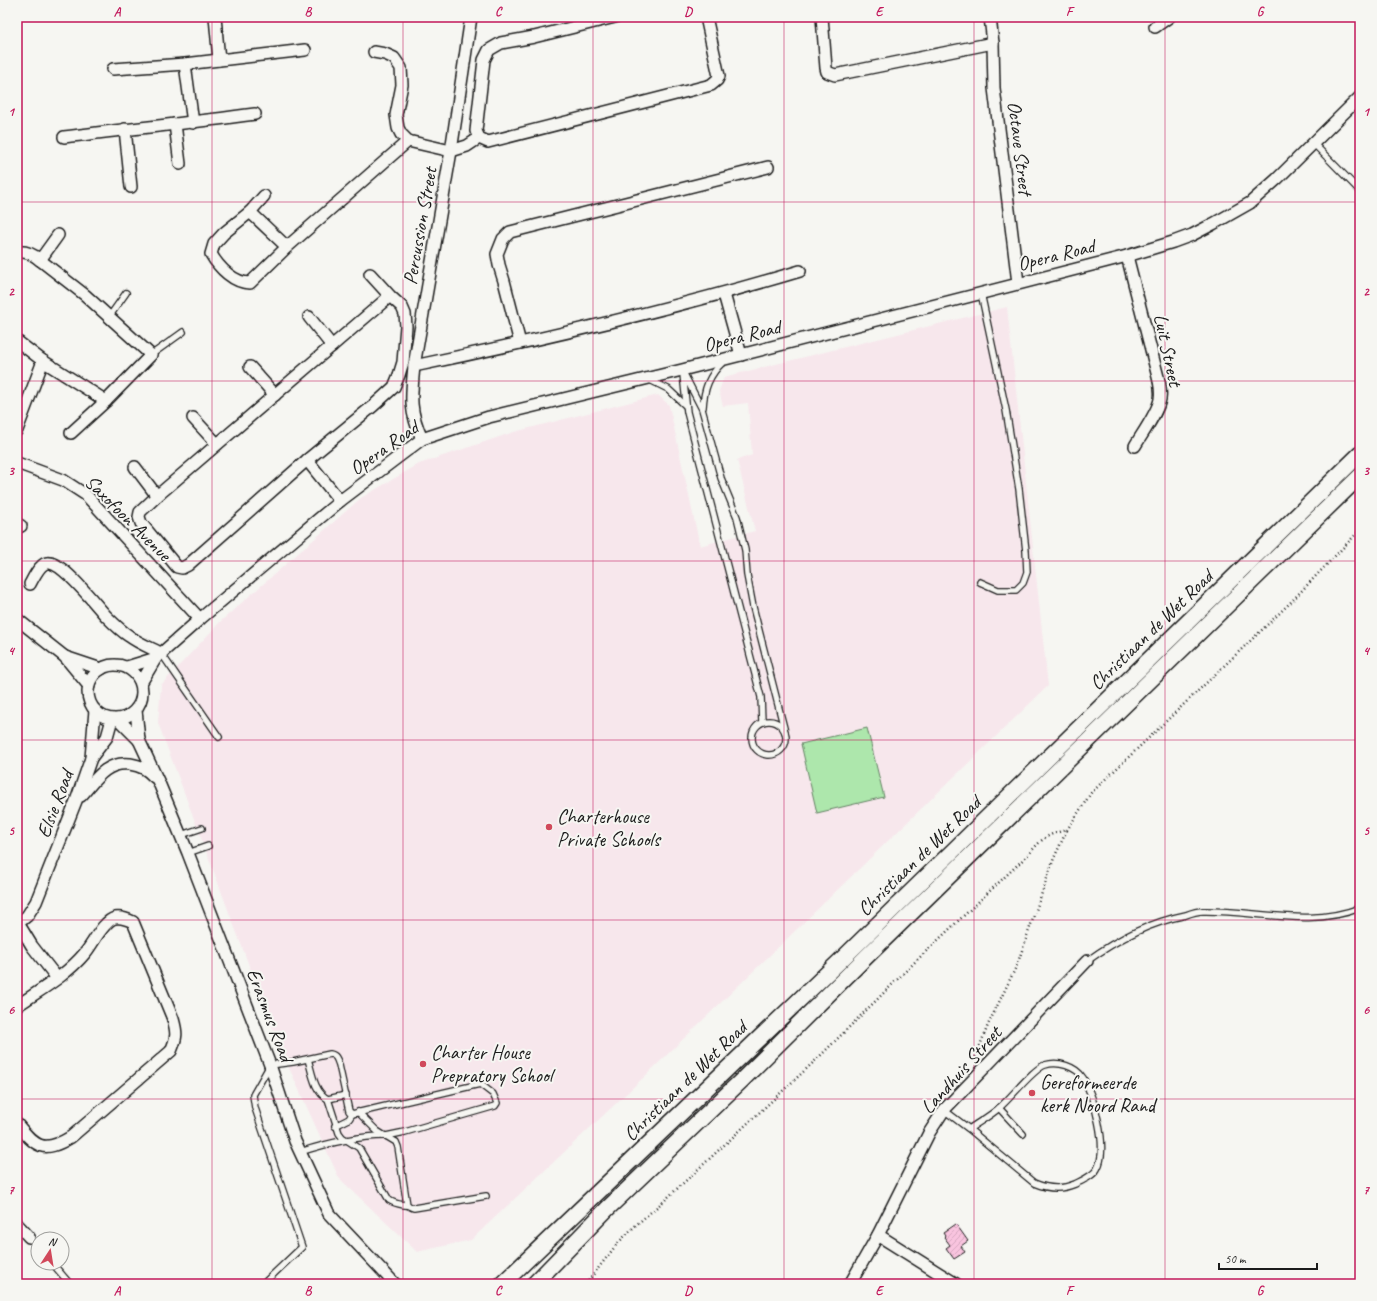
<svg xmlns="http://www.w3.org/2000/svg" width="1377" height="1301" font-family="Caveat,sans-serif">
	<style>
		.built { fill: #f7e7ec }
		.pitch { fill: #ade7ac; stroke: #648264 }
		.building { fill: url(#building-hatch); stroke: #1c1c1c }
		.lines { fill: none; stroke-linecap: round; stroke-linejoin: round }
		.service-casing { stroke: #1c1c1c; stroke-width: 8 }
		.minor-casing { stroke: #1c1c1c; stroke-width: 14 }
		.secondary-casing { stroke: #1c1c1c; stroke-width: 18 }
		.path { stroke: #1c1c1c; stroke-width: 2.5; stroke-dasharray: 1 3; stroke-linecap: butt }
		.service { stroke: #f6f6f2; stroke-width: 5.5 }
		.minor { stroke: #f6f6f2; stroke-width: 11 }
		.secondary { stroke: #f6f6f2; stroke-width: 15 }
		.grid { fill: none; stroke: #c2185b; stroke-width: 1; stroke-opacity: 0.55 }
		.poi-dot { fill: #d1495b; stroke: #f6f6f2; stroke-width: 1.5 }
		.labels { text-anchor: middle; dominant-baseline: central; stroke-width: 4; stroke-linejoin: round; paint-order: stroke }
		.street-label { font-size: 20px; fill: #1c1c1c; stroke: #f6f6f2 }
		.poi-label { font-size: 20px; fill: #1c1c1c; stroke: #f6f6f2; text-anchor: start }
		.neatline { fill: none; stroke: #c2185b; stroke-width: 1.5 }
		.grid-label { font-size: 13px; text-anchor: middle; font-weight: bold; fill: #c2185b }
	</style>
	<defs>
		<pattern id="building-hatch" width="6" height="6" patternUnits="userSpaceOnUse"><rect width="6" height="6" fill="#f9c4df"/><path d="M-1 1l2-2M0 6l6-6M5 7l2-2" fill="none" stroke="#d5a8bf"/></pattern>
	</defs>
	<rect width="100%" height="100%" fill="#f6f6f2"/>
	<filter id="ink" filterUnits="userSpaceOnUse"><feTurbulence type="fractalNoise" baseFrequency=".025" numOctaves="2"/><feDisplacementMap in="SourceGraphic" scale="8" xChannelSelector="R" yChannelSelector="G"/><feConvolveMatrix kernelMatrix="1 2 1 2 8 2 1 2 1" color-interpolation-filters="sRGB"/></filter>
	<g filter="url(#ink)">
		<path class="built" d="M 1007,307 L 1048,686 L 643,1078 L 471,1240 L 417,1252 L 339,1178 L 280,1048 L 158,723 L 161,685 L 221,621 L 361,498 L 419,464 L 514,432 L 658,395 L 669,405 L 700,546 L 755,531 L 737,460 L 752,455 L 748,403 L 723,406 L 719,391 L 724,377 Z"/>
		<path class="pitch" d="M 867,728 L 884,797 L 817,813 L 801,744 Z"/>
		<path class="building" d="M 956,1224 L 968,1241 L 961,1246 L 965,1252 L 954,1259 L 946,1248 L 950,1245 L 944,1237 L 945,1236 L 943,1233 Z"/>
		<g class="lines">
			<g class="service-casing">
				<g id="service">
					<path d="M 1313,143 L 1360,191"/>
					<path d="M 109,317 L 126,293"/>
					<path d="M 151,355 L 183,332"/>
					<path d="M 682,370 L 702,409 L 721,478 L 737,517 L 745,550 L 747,575 L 753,607 L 785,732"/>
					<path d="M 683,374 L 687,412 L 761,697 L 762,722"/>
					<path d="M 650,380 L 668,389 L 686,406"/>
					<path d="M 703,407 C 704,389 709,375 723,362"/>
					<path d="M 980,582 L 998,590 L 1016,590 L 1023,583 L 1027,572 L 1026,551 L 1019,489 L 1006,410 L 981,293"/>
					<path d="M 161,653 L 219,737"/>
					<circle cx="769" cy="738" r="17"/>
					<path d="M 181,835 L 202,828"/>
					<path d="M 188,853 L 208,846"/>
					<path d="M 1087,961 C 1116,940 1151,922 1186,915 C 1191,913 1198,911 1203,911 C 1256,910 1309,928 1360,908"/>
					<path d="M 308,1059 C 312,1072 314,1092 328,1099 L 339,1133 L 342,1137 L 359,1148 L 389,1200 C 395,1204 398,1204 405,1205 C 409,1205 410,1207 414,1208 L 486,1196"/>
					<path d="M 328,1099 L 346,1095"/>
					<path d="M 999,1108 L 1023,1134"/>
					<path d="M 944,1110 L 969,1129 L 1034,1183 C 1048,1189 1061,1190 1075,1184 C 1083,1180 1093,1176 1097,1169 C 1109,1148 1094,1097 1083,1078 C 1076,1066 1058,1061 1045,1065 C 1034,1068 1010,1099 999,1108 C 990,1116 979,1122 969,1129"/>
					<path d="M 358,1112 L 377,1131 L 385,1136"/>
					<path d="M 335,1126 L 349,1119 L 352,1114"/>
					<path d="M 300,1152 C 328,1143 357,1136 386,1136"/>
					<path d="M 29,1237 L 38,1248"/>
					<path d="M 52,1263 L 70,1284"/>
					<path d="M 263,1284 L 302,1247 L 255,1108 L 253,1095 L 270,1065 L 293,1062 L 330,1054 C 336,1055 337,1059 339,1065 L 349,1111 L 352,1114 L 480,1084 L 493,1094 L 497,1103 L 495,1106 L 405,1132 L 386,1136 L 396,1142 L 398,1147 L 407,1205"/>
				</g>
			</g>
			<g class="minor-casing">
				<g id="minor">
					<path d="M 215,17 L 219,60"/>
					<path d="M 615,17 L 534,37 L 501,43 L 489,50 L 484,60 L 476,131 L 479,138 L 488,142 L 711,85 L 717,80 L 719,76 L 706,17"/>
					<path d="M 822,17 L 826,68 L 827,72 L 835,75 L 993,43"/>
					<path d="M 990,17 L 993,43 L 994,88 L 1018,283"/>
					<path d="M 1155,27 L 1169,17"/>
					<path d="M 374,52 L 385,54 L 394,58 L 401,68 L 402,85 L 396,115 L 398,128 L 401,134 L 408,141 L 451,151 L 467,146 L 479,138"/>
					<path d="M 185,64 L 193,123"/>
					<path d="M 113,69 L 185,64 L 305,50"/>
					<path d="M 175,124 L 180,164"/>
					<path d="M 125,129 L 131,187"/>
					<path d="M 64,137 C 127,129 191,123 255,114"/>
					<path d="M 264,196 L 250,212 L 287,247"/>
					<path d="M 250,212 L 224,233 L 214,244 L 211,254 C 219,268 234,283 250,283 L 287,247 L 408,141"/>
					<path d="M 17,252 C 26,251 33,254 40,260 L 85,295 L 151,355 L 106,401 L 71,433"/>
					<path d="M 1127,256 L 1158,377 C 1160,384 1161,392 1160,399 C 1158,412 1142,434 1135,446"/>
					<path d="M 40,260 L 58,235"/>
					<path d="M 370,274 L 390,296 L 402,307 L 405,314 L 406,326 L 403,362 L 399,375 L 394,387 L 373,406 L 307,460 L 188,565 L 182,568 L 177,567 L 141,523 L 139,517 L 140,512 L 157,496 L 390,296"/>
					<path d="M 724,294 L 741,355"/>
					<path d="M 309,317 L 332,346"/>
					<path d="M 17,341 L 43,361 L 106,401"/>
					<path d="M 520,343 L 504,281 L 499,265 L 497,254 L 503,239 L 510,232 L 768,167"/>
					<path d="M 414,366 C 544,339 673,309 800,271"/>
					<path d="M 250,367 L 275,395"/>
					<path d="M 193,418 L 217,444"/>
					<path d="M 17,430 L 43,361"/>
					<path d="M 422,439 C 409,410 411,397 414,366 L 451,151 L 471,17"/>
					<path d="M 307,460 L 340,501"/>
					<path d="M 17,463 L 63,480 L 86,495 L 200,619"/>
					<path d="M 135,467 L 157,496"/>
					<path d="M 17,524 L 21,526"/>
					<path d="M 30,584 C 34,577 41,561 50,563 C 65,565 95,604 106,616 C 113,623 121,631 129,636 C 138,643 151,648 161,653"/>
					<path d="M 17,619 L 65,657 L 89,686"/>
					<path d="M 65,657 L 101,669"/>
					<circle cx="115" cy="692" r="27"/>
					<path d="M 127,667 L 156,658"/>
					<path d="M 141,683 L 156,658 L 200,619 L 340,501 L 422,439 L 489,417 L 682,370 L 1127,256 L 1173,242 L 1192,235 L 1213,224 L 1250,203 L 1277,179 L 1360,97"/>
					<path d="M 136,710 L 139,740 L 159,783 L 188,853 L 270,1065 L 295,1141 L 329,1214 L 395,1284"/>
					<path d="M 118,719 L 139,740"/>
					<path d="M 91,758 L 107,737 L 112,719"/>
					<path d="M 81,796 C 95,780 106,761 130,764 C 141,766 147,769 154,777"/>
					<path d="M 18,923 L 32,946 L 57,978"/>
					<path d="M 17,924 L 27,916 L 36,902 L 76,801 L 91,758 L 95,710"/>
					<path d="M 17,1006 C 40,990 67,975 85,953 C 93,944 103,921 115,918 C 121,917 127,919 133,922 L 173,1019 C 177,1033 177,1037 171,1051 L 71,1137 C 43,1154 36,1147 17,1124"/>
					<path d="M 17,1224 L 29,1237"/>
					<path d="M 878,1235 L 956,1284"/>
					<path d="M 850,1284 L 878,1235 L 929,1133 L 944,1110 L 1087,961"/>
				</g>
			</g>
			<g class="secondary-casing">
				<g id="secondary">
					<path d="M 502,1284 L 841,960 L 1360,454"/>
					<path d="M 534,1284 L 607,1209 L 742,1080 L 867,956 L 1360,476"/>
				</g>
			</g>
			<g class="path">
				<path d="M 974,1061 L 988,1025 L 1017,965 L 1054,858 L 1067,830"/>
				<path d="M 586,1284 L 617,1244 L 636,1225 L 665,1200 L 816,1060 L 918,959 L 1030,853 C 1042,838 1048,834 1067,830 L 1091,793 L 1289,604 L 1360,530"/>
			</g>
			<use href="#service" class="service"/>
			<use href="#minor" class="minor"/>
			<use href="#secondary" class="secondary"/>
		</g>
	</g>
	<path class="grid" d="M 212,17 L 212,1284M 403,17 L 403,1284M 593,17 L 593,1284M 784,17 L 784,1284M 974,17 L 974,1284M 1165,17 L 1165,1284M 17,202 L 1360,202M 17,381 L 1360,381M 17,561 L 1360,561M 17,740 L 1360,740M 17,920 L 1360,920M 17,1099 L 1360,1099"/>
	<g class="poi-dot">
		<circle cx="549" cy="827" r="4"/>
		<circle cx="423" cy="1064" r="4"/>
		<circle cx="1032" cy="1093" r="4"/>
	</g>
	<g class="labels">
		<g class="street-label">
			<text transform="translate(1020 148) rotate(83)">Octave Street</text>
			<text transform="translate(420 226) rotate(-80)">Percussion Street</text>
			<text transform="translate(1056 255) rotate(-14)">Opera Road</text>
			<text transform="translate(742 336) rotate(-14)">Opera Road</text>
			<text transform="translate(1168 350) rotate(78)">Luit Street</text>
			<text transform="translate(384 448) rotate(-35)">Opera Road</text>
			<text transform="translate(128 518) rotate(45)">Saxofoon Avenue</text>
			<text transform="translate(1151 630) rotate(-44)">Christiaan de Wet Road</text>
			<text transform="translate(55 804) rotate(-69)">Elsie Road</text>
			<text transform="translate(919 856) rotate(-44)">Christiaan de Wet Road</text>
			<text transform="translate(270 1015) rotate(69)">Erasmus Road</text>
			<text transform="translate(961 1070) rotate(-48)">Landhuis Street</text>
			<text transform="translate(685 1081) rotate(-44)">Christiaan de Wet Road</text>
		</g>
		<g class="poi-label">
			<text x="557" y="816">Charterhouse<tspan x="557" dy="23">Private Schools</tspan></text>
			<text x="431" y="1052">Charter House<tspan x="431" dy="23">Prepratory School</tspan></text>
			<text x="1040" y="1082">Gereformeerde<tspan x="1040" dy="23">kerk Noord Rand</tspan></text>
		</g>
	</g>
	<rect width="1377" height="1301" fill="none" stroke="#f6f6f2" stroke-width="44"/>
	<g transform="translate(50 1251) rotate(12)"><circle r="19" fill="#f6f6f2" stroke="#9f9f9c"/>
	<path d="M0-3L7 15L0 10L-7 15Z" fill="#d1495b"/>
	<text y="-6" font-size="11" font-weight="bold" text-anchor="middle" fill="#1c1c1c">N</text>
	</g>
	<path d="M1219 1263v6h98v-6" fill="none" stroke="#1c1c1c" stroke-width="2"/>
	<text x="1225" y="1263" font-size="12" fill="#1c1c1c" stroke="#f6f6f2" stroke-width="3" paint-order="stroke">50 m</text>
	<rect x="22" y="22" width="1333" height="1257" class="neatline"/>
	<g class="grid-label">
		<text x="117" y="16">A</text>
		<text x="308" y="16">B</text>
		<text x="498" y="16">C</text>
		<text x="688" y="16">D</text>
		<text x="879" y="16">E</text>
		<text x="1069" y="16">F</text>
		<text x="1260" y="16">G</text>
		<text x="11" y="116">1</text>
		<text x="1366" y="116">1</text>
		<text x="11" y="296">2</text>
		<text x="1366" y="296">2</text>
		<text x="11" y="475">3</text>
		<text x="1366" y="475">3</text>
		<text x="11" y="655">4</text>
		<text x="1366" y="655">4</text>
		<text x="11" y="835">5</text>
		<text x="1366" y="835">5</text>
		<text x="11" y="1014">6</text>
		<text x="1366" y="1014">6</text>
		<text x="11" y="1194">7</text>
		<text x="1366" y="1194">7</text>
		<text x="117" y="1295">A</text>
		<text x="308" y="1295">B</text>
		<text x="498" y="1295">C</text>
		<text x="688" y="1295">D</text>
		<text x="879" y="1295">E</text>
		<text x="1069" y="1295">F</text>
		<text x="1260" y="1295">G</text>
	</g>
</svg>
